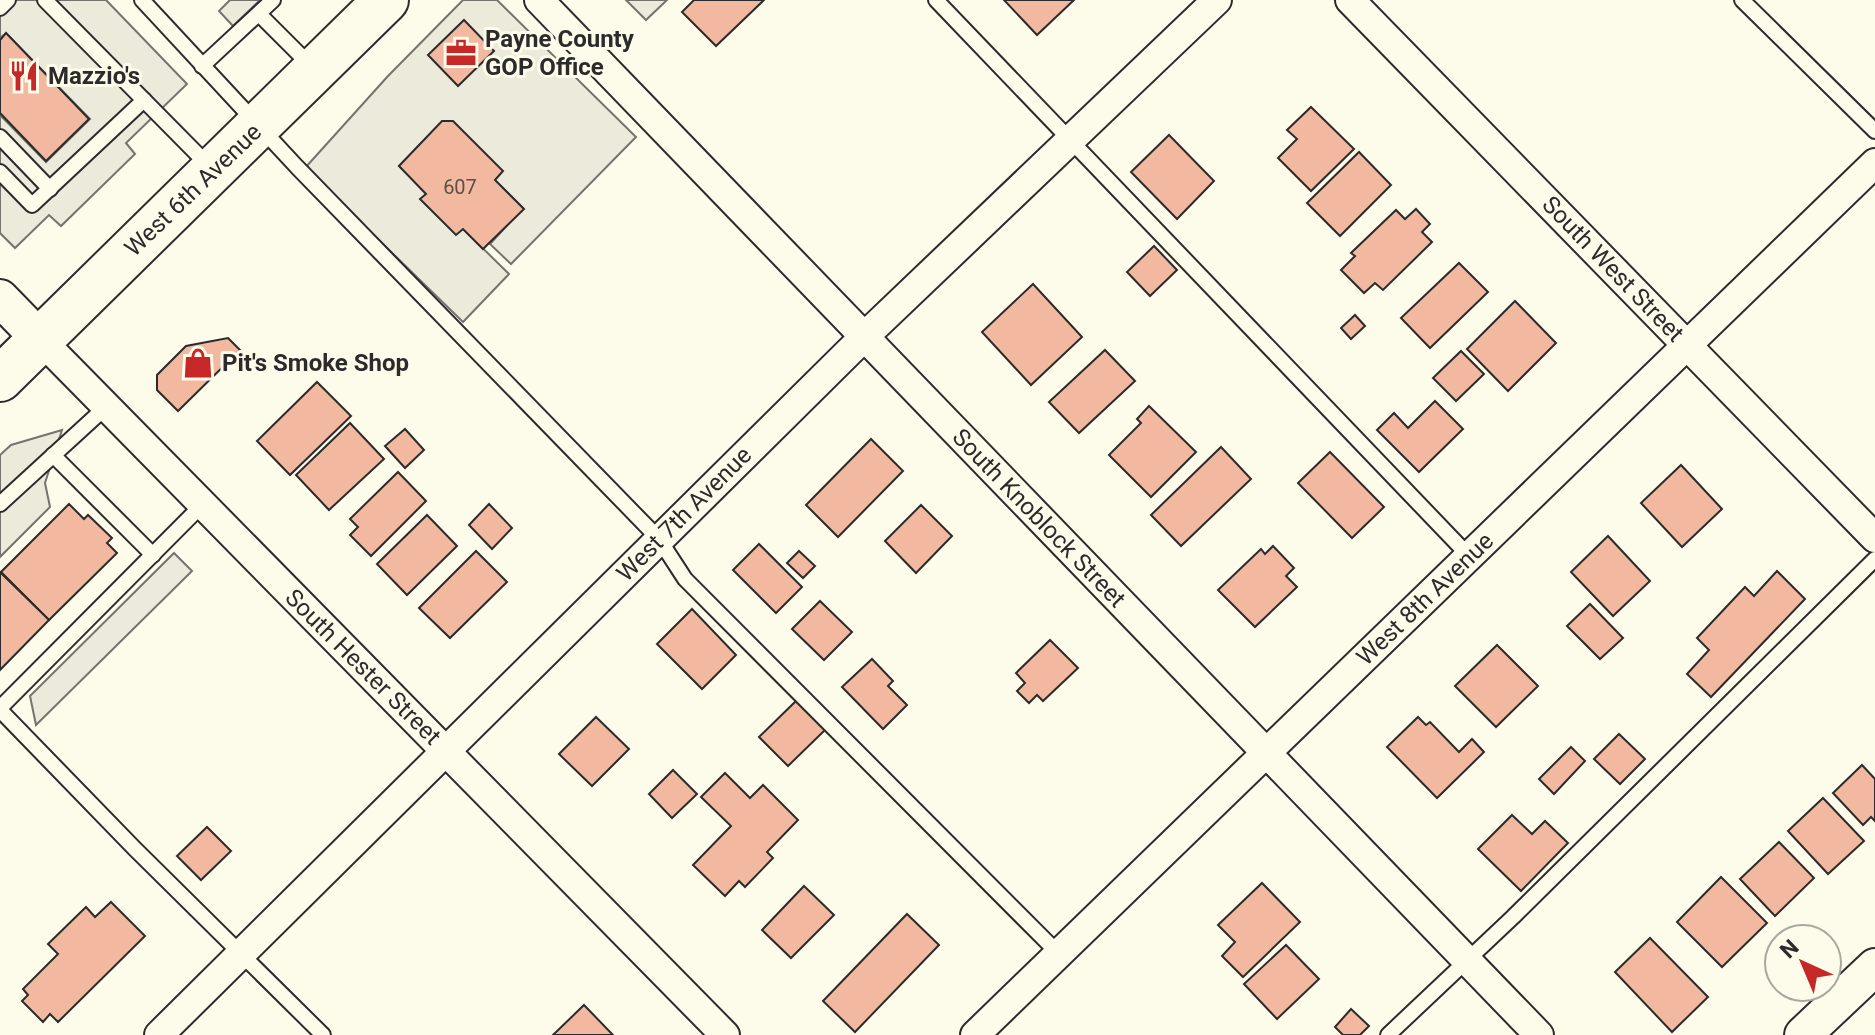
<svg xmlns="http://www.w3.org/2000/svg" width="1875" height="1035" font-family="Roboto,sans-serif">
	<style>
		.parking { fill: #eceadb; stroke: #74746e; stroke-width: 2 }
		.building { fill: #f2b8a0; stroke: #2b2b2b; stroke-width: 2 }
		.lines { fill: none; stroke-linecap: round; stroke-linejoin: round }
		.service-casing { stroke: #2b2b2b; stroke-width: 18 }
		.minor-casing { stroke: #2b2b2b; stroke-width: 32 }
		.tertiary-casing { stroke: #2b2b2b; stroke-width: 40 }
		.trunk-casing { stroke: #2b2b2b; stroke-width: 48 }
		.service { stroke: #fdfbea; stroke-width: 14 }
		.minor { stroke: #fdfbea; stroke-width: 28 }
		.tertiary { stroke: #fdfbea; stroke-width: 36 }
		.trunk { stroke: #fdfbea; stroke-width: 44 }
		.labels { text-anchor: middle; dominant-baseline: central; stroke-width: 6; stroke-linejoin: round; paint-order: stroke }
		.number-label { font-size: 20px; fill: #5d4e48 }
		.poi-label { font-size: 24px; font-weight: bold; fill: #2b2b2b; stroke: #fdfbea; text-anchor: start }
		.street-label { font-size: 24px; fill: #2b2b2b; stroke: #fdfbea }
	</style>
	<rect width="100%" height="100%" fill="#fdfbea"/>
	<g class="parking">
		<path d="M 0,0 L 106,0 L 187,84 L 126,143 L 135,154 L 61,226 L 49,215 L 15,248 L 0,233 L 0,115 L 46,162 L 90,119 L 6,33 L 0,38 Z"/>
		<path d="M 230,0 L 260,0 L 233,26 L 219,11 Z"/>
		<path d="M 463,0 L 497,0 L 636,137 L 511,264 L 490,244 L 523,208 L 439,125 L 399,166 L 509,274 L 463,322 L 305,168 L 388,76 Z"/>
		<path d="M 626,0 L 667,0 L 646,20 Z"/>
		<path d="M 62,430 L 45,483 L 50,507 L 0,557 L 0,455 L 11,445 Z"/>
		<path d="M 174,553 L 192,571 L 36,725 L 30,696 Z"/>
	</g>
	<g class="building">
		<path d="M 694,0 L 764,0 L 716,46 L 682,12 Z"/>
		<path d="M 1004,0 L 1074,0 L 1037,35 Z"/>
		<path d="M 464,20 L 494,51 L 458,86 L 428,55 Z"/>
		<path d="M 6,33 L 89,119 L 46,161 L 0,113 L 0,40 Z"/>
		<path d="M 1311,107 L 1354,149 L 1311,191 L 1278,158 L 1297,139 L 1287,130 Z"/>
		<path d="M 442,121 L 453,121 L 503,171 L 495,180 L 524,209 L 483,249 L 463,229 L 456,235 L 420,199 L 426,194 L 399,166 Z"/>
		<path d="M 1169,135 L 1214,181 L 1177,219 L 1131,172 Z"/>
		<path d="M 1359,152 L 1391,185 L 1340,236 L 1307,203 Z"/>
		<path d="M 1416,209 L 1430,224 L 1422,232 L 1432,242 L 1383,290 L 1375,283 L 1364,293 L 1341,270 L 1355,256 L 1351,253 L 1396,210 L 1405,219 Z"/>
		<path d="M 1154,246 L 1177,270 L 1150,296 L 1127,272 Z"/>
		<path d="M 1459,263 L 1488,292 L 1430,348 L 1401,318 Z"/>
		<path d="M 1033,284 L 1082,337 L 1031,385 L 982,332 Z"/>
		<path d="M 1515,301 L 1556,343 L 1508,391 L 1467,349 Z"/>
		<path d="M 1355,315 L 1365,326 L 1351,339 L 1341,328 Z"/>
		<path d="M 228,338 L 240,350 L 178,411 L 157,390 L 157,375 L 186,346 Z"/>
		<path d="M 1105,350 L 1135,381 L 1079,433 L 1049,402 Z"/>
		<path d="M 1461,351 L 1484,374 L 1456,401 L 1433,378 Z"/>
		<path d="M 317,382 L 351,416 L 290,475 L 257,441 Z"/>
		<path d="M 1435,401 L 1463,429 L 1419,472 L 1377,430 L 1394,413 L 1408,428 Z"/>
		<path d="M 1149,406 L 1196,452 L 1151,497 L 1109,455 L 1141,423 L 1137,419 Z"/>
		<path d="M 350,423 L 384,459 L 329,510 L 296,475 Z"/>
		<path d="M 405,429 L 424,450 L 405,468 L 385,446 Z"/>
		<path d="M 871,439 L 903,471 L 838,537 L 806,505 Z"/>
		<path d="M 1221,447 L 1251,479 L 1181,546 L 1151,515 Z"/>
		<path d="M 1330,452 L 1384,507 L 1352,538 L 1298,483 Z"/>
		<path d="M 1681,465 L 1722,509 L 1682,547 L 1641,503 Z"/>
		<path d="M 398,472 L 426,501 L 371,556 L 350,535 L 358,527 L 350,519 Z"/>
		<path d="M 69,504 L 84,519 L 88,515 L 112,538 L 107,543 L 117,553 L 49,620 L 1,572 Z"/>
		<path d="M 489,504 L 512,528 L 492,549 L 469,525 Z"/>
		<path d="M 921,505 L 952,536 L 916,573 L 885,541 Z"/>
		<path d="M 427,515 L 457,546 L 407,595 L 377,564 Z"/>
		<path d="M 1608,536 L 1650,581 L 1613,616 L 1571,572 Z"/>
		<path d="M 759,544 L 802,587 L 776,613 L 733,570 Z"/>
		<path d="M 1273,546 L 1294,568 L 1286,576 L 1297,587 L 1255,627 L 1218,590 L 1261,549 L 1265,554 Z"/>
		<path d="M 476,551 L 507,582 L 450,638 L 419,608 Z"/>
		<path d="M 799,551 L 815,566 L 803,578 L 787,563 Z"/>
		<path d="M 1777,571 L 1805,599 L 1711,697 L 1687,674 L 1709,650 L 1697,638 L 1745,587 L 1754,596 Z"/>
		<path d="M 0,572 L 49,620 L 0,670 Z"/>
		<path d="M 820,601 L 852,632 L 824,660 L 792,629 Z"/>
		<path d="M 1590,604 L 1623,638 L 1600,659 L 1567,626 Z"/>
		<path d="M 692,609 L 736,655 L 702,689 L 657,644 Z"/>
		<path d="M 1050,640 L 1078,668 L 1043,701 L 1037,695 L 1029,703 L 1017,691 L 1025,683 L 1016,673 Z"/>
		<path d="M 1497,645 L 1538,686 L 1496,727 L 1455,686 Z"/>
		<path d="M 872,659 L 893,681 L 888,686 L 907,705 L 883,729 L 842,687 Z"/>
		<path d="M 796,701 L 825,730 L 788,766 L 759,737 Z"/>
		<path d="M 596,717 L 629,749 L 592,786 L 559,754 Z"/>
		<path d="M 1418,717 L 1426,725 L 1430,722 L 1459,752 L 1472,739 L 1484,752 L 1437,798 L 1387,747 Z"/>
		<path d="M 1619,734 L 1645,759 L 1620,784 L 1594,759 Z"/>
		<path d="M 1571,747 L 1585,761 L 1554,794 L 1539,779 Z"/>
		<path d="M 1862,765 L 1875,779 L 1875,821 L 1871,817 L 1863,825 L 1833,793 Z"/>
		<path d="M 673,770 L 697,794 L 672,818 L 649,794 Z"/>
		<path d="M 725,773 L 750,798 L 763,785 L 798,820 L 767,852 L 773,858 L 745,887 L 739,881 L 725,896 L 693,865 L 731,826 L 701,797 Z"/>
		<path d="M 1823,798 L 1864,841 L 1828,874 L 1788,831 Z"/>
		<path d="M 1512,815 L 1532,834 L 1545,821 L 1568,843 L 1521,891 L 1478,849 Z"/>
		<path d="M 207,827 L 231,851 L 201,880 L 177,856 Z"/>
		<path d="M 1779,842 L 1814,878 L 1775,916 L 1740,879 Z"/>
		<path d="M 1721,877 L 1767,923 L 1722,967 L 1677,922 Z"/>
		<path d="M 1262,883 L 1300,922 L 1243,977 L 1222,956 L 1235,942 L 1218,925 Z"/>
		<path d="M 804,886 L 834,915 L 791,958 L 762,930 Z"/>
		<path d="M 111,902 L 145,936 L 58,1022 L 50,1014 L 43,1022 L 22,1001 L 28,995 L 23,989 L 58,954 L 48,944 L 86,907 L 95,917 Z"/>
		<path d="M 907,914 L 939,945 L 855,1032 L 823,1001 Z"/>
		<path d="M 1650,938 L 1708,997 L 1672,1032 L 1615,972 Z"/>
		<path d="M 1286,945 L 1319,979 L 1277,1019 L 1244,984 Z"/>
		<path d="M 584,1005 L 613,1035 L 553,1035 Z"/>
		<path d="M 1351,1009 L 1369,1026 L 1360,1035 L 1343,1035 L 1335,1027 Z"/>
	</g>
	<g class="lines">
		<g class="service-casing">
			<g id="service">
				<path d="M 45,0 L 211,168"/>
				<path d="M 142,0 L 297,167 L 659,539 L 685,579 L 1059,954"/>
				<path d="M 936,0 L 1469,556"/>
				<path d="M 1742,0 L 1875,131"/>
				<path d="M 0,8 L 8,0"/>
				<path d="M 259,14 L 312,67"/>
				<path d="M 202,66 L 273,0"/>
				<path d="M 0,137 L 50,189"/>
				<path d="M 0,172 L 32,205 L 144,100"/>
				<path d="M 53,455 L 153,555"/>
				<path d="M 0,504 L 107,406"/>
				<path d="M 0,708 L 203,504"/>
				<path d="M 0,710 L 135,849 L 323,1035"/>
				<path d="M 1388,1035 L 1513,917 L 1875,559"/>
			</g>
		</g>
		<g class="minor-casing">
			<g id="minor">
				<path d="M 539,0 L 1539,1035"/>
				<path d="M 1350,0 L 1875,538"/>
				<path d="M 41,340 L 725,1035"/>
				<path d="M 159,1035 L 864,337 L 1217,0"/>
				<path d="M 975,1035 L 1875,163"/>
			</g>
		</g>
		<g class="tertiary-casing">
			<g id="tertiary">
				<path d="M 0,298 L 41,340"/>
				<path d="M 1803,1035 L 1875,967"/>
			</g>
		</g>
		<g class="trunk-casing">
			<path id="trunk" d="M 0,379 L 386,0"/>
		</g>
		<use href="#service" class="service"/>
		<use href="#minor" class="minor"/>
		<use href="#tertiary" class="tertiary"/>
		<use href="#trunk" class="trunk"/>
	</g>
	<defs>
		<g id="office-bare" transform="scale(2.4)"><path d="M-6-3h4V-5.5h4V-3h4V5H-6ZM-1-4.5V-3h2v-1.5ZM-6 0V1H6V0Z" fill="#c62828" stroke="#fdfbea" stroke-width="2.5" paint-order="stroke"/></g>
		<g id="restaurant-bare" transform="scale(2.4)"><path d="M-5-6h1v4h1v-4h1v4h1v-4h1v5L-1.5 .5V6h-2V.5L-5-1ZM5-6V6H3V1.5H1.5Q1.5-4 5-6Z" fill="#c62828" stroke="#fdfbea" stroke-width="2.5" paint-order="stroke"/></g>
		<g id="shop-bare" transform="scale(2.4)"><path d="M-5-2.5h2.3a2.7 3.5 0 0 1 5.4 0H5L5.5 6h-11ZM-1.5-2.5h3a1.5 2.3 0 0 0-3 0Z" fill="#c62828" stroke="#fdfbea" stroke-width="2.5" paint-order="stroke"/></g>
	</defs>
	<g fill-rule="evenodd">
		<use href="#office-bare" x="461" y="53"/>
		<use href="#restaurant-bare" x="24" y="76"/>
		<use href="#shop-bare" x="198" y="363"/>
	</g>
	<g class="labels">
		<g class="number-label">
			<text x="460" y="187">607</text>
		</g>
		<g class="poi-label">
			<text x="485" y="39">Payne County<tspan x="485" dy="28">GOP Office</tspan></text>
			<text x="48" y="76">Mazzio's</text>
			<text x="222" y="363">Pit's Smoke Shop</text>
		</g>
		<g class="street-label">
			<text transform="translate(193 190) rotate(-44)">West 6th Avenue</text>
			<text transform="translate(1613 269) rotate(46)">South West Street</text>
			<text transform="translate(684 514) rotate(-45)">West 7th Avenue</text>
			<text transform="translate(1039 518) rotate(46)">South Knoblock Street</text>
			<text transform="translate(1425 599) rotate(-44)">West 8th Avenue</text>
			<text transform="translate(363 667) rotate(45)">South Hester Street</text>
		</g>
	</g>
	<g transform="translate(1803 963) rotate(316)"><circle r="38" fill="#fdfbea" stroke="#a9a89e" stroke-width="2"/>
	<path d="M0-6L14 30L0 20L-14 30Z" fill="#c62828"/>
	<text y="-12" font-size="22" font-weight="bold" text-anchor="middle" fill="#2b2b2b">N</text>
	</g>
</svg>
